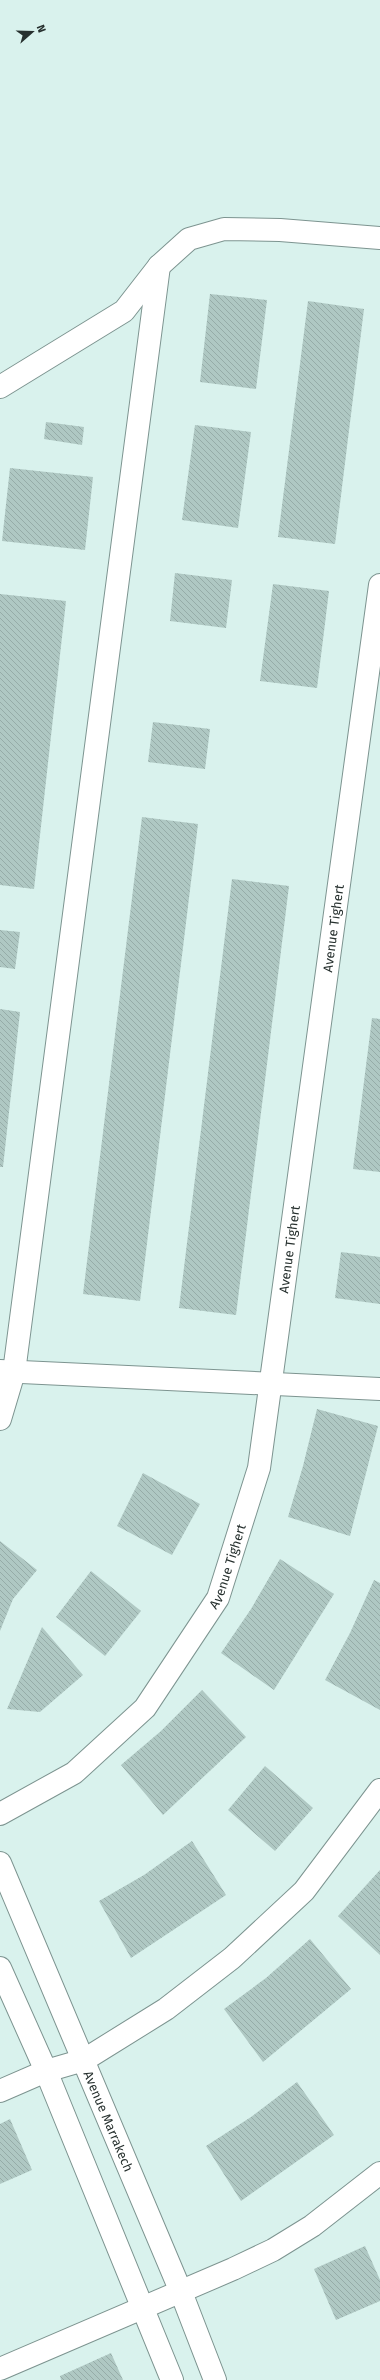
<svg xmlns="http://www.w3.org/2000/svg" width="380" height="2380" font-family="'Fira Sans',sans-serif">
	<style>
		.building { fill: url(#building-back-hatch) }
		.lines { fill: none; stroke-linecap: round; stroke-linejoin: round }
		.minor-casing { stroke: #7d9490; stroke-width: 24 }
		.minor { stroke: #fff; stroke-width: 22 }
		.labels { text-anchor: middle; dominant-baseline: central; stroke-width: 3; stroke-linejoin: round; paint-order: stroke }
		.street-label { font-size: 13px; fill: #26302e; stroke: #d9f2ed }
	</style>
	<defs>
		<pattern id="building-back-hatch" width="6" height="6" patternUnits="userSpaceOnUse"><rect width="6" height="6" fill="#afc8c3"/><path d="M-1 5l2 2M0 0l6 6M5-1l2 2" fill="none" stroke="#96aca8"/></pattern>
	</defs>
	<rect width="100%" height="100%" fill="#d9f2ed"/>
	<g class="building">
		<path d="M 210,294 L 267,300 L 256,389 L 200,382 Z"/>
		<path d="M 308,301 L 364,309 L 335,544 L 278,537 Z"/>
		<path d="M 46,422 L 84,427 L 82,445 L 44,439 Z"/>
		<path d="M 195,425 L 251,432 L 238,528 L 182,520 Z"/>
		<path d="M 10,468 L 93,477 L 85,550 L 2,541 Z"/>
		<path d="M 175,573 L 232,580 L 226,628 L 170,621 Z"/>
		<path d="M 273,584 L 329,591 L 317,688 L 260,681 Z"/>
		<path d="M 0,594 L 66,601 L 34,889 L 0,885 Z"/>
		<path d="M 153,722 L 210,729 L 205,769 L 148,762 Z"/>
		<path d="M 142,817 L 198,824 L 140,1301 L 83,1294 Z"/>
		<path d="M 232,879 L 289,886 L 236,1315 L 179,1308 Z"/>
		<path d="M 0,930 L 20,932 L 15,969 L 0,967 Z"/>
		<path d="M 0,1009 L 20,1012 L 3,1167 L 0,1167 Z"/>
		<path d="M 372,1018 L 380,1019 L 380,1172 L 353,1169 Z"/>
		<path d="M 341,1252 L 380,1257 L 380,1304 L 335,1298 Z"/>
		<path d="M 317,1409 L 378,1426 L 350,1536 L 288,1517 L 303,1466 Z"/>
		<path d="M 143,1473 L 200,1504 L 172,1555 L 117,1526 Z"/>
		<path d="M 0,1541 L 37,1570 L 13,1599 L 0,1631 Z"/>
		<path d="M 280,1559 L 334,1594 L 274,1690 L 221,1653 L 251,1609 Z"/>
		<path d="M 91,1571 L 141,1611 L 105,1656 L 56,1617 Z"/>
		<path d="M 374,1580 L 380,1583 L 380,1710 L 325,1680 L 350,1633 Z"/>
		<path d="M 42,1627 L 83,1675 L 40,1712 L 7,1709 Z"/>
		<path d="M 202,1690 L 246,1737 L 163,1815 L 121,1765 L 161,1731 Z"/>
		<path d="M 265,1766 L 313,1808 L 275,1851 L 228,1810 Z"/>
		<path d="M 192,1841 L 226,1895 L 131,1958 L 99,1901 L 144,1875 Z"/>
		<path d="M 380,1870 L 380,1955 L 338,1916 Z"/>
		<path d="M 310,1939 L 351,1989 L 263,2062 L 224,2009 L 266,1978 Z"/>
		<path d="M 297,2082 L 334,2135 L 241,2201 L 206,2146 L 251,2117 Z"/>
		<path d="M 10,2119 L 32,2170 L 0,2184 L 0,2124 Z"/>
		<path d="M 365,2246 L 380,2280 L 380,2301 L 336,2320 L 314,2269 Z"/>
		<path d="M 111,2353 L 123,2380 L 61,2380 L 60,2376 Z"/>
	</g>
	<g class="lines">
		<g class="minor-casing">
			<g id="minor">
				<path d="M 0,387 L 124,311 L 159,266 L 189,239 L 224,229 L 280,230 L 380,238"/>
				<path d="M 0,1371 L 380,1389"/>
				<path d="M 0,1419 L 14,1372 L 159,266"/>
				<path id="s1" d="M 0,1814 L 74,1773 L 145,1708 L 218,1598 L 259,1468 L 380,585"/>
				<path id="s2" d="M 0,1863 L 181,2292 L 215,2380"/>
				<path d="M 0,1968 L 46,2071 L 172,2380"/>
				<path d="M 0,2091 L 46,2071 L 84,2060 L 166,2009 L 232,1958 L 304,1891 L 380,1790"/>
				<path d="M 0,2369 L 233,2269 L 273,2250 L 312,2226 L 380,2173"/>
			</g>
		</g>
		<use href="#minor" class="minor"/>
	</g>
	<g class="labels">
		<g class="street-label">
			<text stroke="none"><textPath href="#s1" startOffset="994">Avenue Tighert</textPath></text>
			<text stroke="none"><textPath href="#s1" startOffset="670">Avenue Tighert</textPath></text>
			<text stroke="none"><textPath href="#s1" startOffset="346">Avenue Tighert</textPath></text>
			<text stroke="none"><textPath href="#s2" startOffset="280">Avenue Marrakech</textPath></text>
		</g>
	</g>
	<g transform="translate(32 32) rotate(70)" stroke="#d9f2ed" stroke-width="3" paint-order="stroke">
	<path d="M0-3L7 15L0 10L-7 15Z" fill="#26302e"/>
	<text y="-6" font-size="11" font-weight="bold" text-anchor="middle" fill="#26302e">N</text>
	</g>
</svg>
